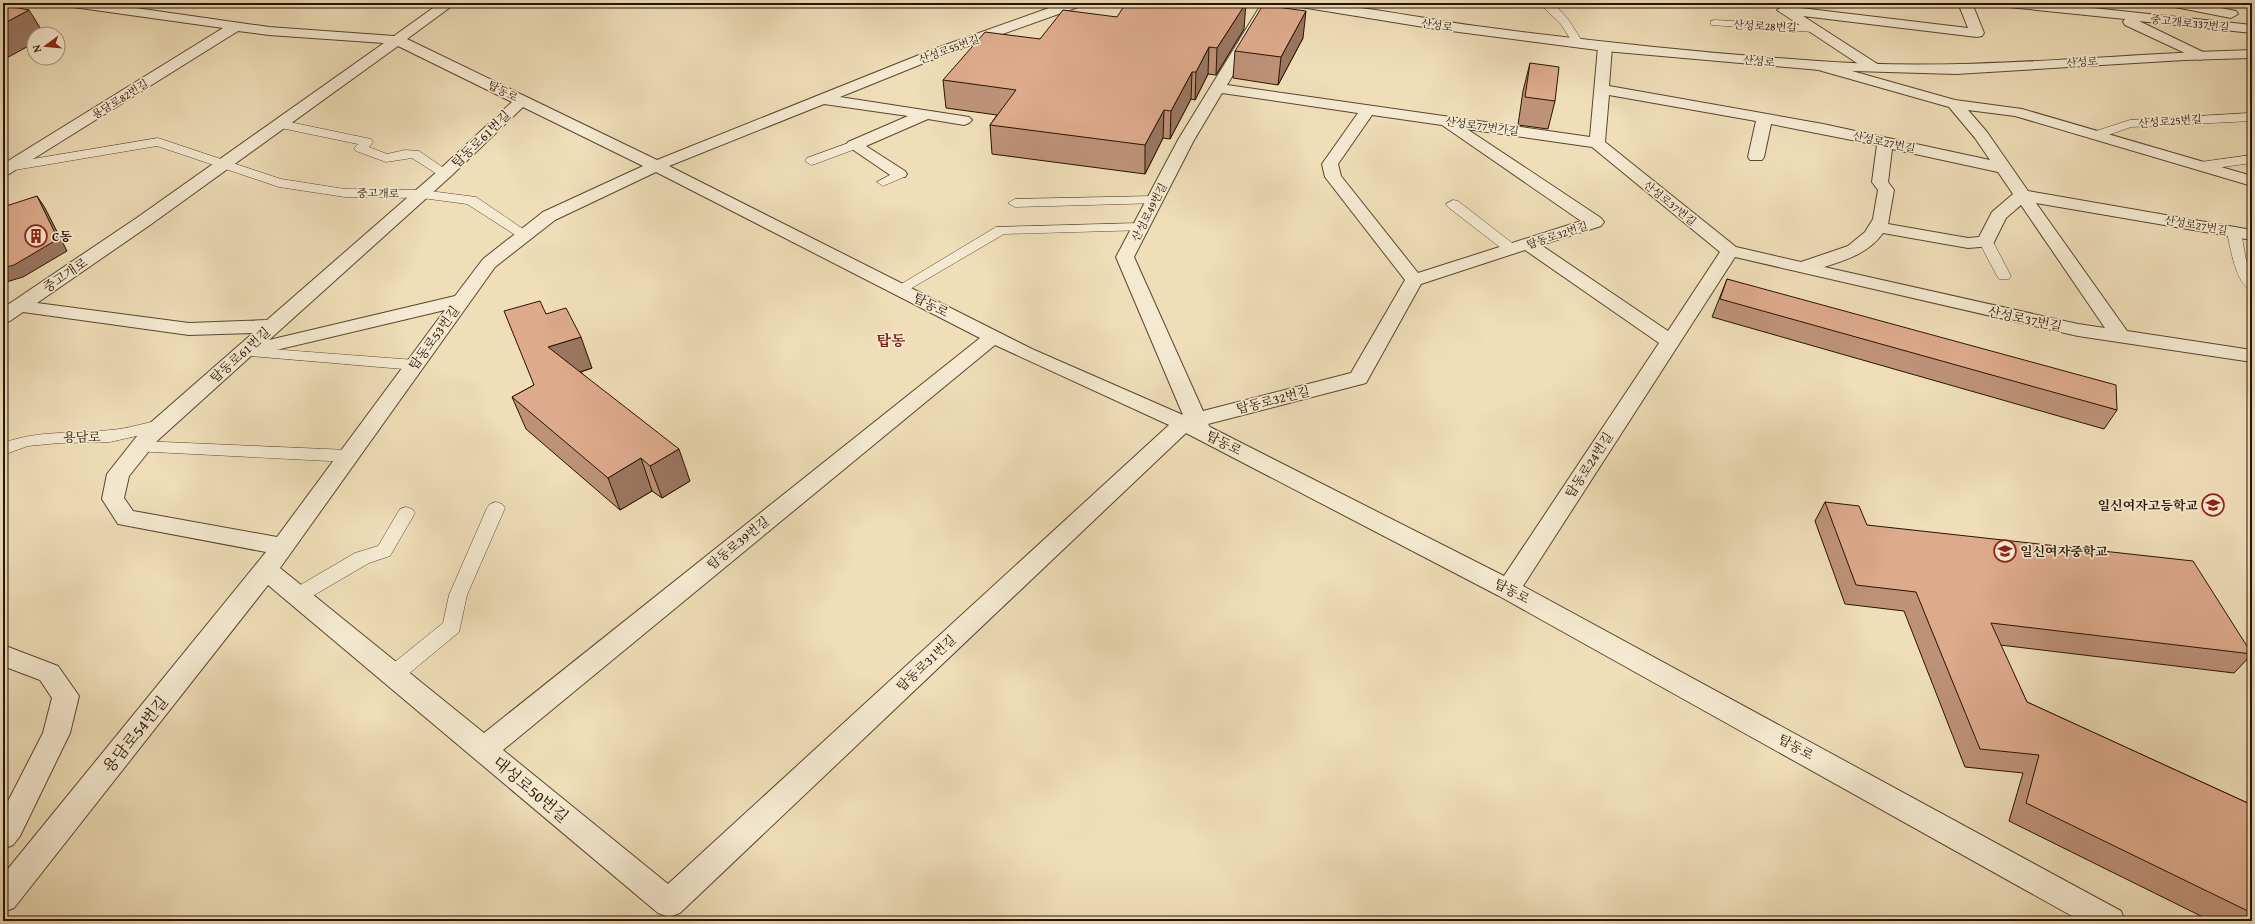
<svg xmlns="http://www.w3.org/2000/svg" width="2255" height="924" font-family="'Gentium Book Plus','Noto Serif KR',serif">
	<style>
		.lines { fill: none; stroke-linecap: round; stroke-linejoin: round }
		.service-casing { stroke: #5a452e; stroke-width: 1 }
		.minor-casing { stroke: #5a452e; stroke-width: 2 }
		.tertiary-casing { stroke: #5a452e; stroke-width: 2 }
		.service { fill: #f5ead1; fill-rule: evenodd }
		.minor { fill: #f5ead1; fill-rule: evenodd }
		.tertiary { fill: #f5ead1; fill-rule: evenodd }
		.wall { fill: #be9278; stroke: #291200 }
		.shaded-wall { fill: #9b7762; stroke: #291200 }
		.building { fill: #ddaa8c; stroke: #291200 }
		.labels { text-anchor: middle; dominant-baseline: central; stroke-width: 3.5; stroke-linejoin: round; paint-order: stroke }
		.far-street-label { font-size: 11px; fill: #291200; stroke: #f5ead1 }
		.street-label { font-size: 13px; fill: #291200; stroke: #f5ead1 }
		.poi-label { font-size: 13px; font-weight: bold; fill: #291200; stroke: #f5ead1; text-anchor: start }
		.quarter-label { font-size: 15px; font-weight: bold; fill: #7a1f14; stroke: #f5ead1 }
		.near-street-label { font-size: 16px; fill: #291200; stroke: #f5ead1 }
	</style>
	<rect width="100%" height="100%" fill="#efdeb8"/>
	<filter id="stains"><feTurbulence type="fractalNoise" baseFrequency=".005" numOctaves="4"/><feColorMatrix values="0 0 0 0 .2 0 0 0 0 .09 0 0 0 0 .02 0 0 0 .5 -.17"/></filter>
	<radialGradient id="worn" r=".72"><stop offset=".6" stop-color="#630" stop-opacity="0"/><stop offset="1" stop-color="#630" stop-opacity=".3"/></radialGradient>
	<g class="lines">
		<g class="service-casing">
			<g id="service">
				<path d="M 234,3 L 245,3 L 238,7 L 234,6 Z"/>
				<path d="M 1543,3 L 1553,3 L 1568,19 L 1584,44 L 1583,46 L 1575,46 L 1560,23 L 1545,9 Z"/>
				<path d="M 1715,20 L 1814,26 L 1819,29 L 1814,32 L 1711,25 L 1711,21 Z"/>
				<path d="M 2252,113 L 2252,121 L 2131,127 L 2097,139 L 2091,135 L 2093,132 L 2130,120 Z"/>
				<path d="M 280,120 L 371,139 L 373,142 L 369,147 L 387,154 L 405,150 L 419,151 L 451,173 L 450,176 L 440,176 L 412,158 L 386,162 L 356,151 L 354,148 L 358,144 L 276,127 L 274,124 Z"/>
				<path d="M 158,138 L 281,179 L 345,189 L 422,190 L 476,197 L 532,235 L 530,238 L 520,238 L 467,204 L 422,198 L 345,197 L 279,187 L 157,146 L 9,171 L 3,167 L 5,164 L 9,163 Z"/>
				<path d="M 854,141 L 860,145 L 858,148 L 815,164 L 811,165 L 805,161 L 807,158 Z"/>
				<path d="M 2252,155 L 2252,163 L 2201,170 L 2195,166 L 2201,162 Z"/>
				<path d="M 899,170 L 904,171 L 905,174 L 904,177 L 883,186 L 877,182 Z"/>
				<path d="M 1155,196 L 1160,197 L 1162,200 L 1160,203 L 1015,207 L 1008,203 L 1015,199 Z"/>
				<path d="M 1453,200 L 1458,201 L 1516,246 L 1518,249 L 1516,252 L 1506,252 L 1448,207 L 1446,204 Z"/>
				<path d="M 1141,223 L 1148,227 L 1146,230 L 1004,234 L 905,292 L 900,293 L 893,289 L 996,227 Z"/>
				<path d="M 2234,228 L 2241,232 L 2246,260 L 2252,272 L 2252,290 C 2236,286 2230,246 2227,232 Z"/>
				<path d="M 1986,238 L 1993,242 L 2011,276 L 2009,279 L 1999,279 L 1997,276 L 1979,242 Z"/>
				<path d="M 243,347 L 415,360 L 421,362 L 423,365 L 421,368 L 415,370 L 238,355 L 235,352 L 238,349 Z"/>
				<path d="M 161,420 L 167,421 L 169,425 L 167,429 L 110,442 L 59,443 L 28,446 L 3,455 L 3,443 C 43,429 70,435 110,430 C 127,429 144,423 161,420 Z"/>
				<path d="M 140,441 L 349,450 L 355,452 L 357,456 L 355,460 L 349,462 L 134,451 L 132,447 L 134,443 Z"/>
				<path d="M 496,502 L 502,504 L 505,508 L 467,595 L 459,632 L 400,681 L 393,683 L 386,681 L 383,675 L 386,669 L 443,623 L 449,595 L 487,508 L 490,504 Z"/>
				<path d="M 406,507 L 412,509 L 415,513 L 390,556 L 369,563 L 304,601 L 297,603 L 290,601 L 288,596 L 290,591 L 355,553 L 378,546 L 400,509 Z"/>
			</g>
		</g>
		<g class="minor-casing">
			<g id="minor">
				<path d="M 66,3 L 101,3 L 269,27 L 394,36 L 440,3 L 456,3 L 407,39 L 657,160 L 934,49 L 1063,3 L 1083,3 L 1081,6 L 944,55 L 840,97 L 969,117 L 972,120 L 969,123 L 964,125 L 928,119 L 866,146 L 905,171 L 907,174 L 905,177 L 893,177 L 846,145 L 848,142 L 908,116 L 824,104 L 669,166 L 1032,349 L 1183,415 L 1116,257 L 1178,140 L 1262,3 L 1276,3 L 1227,85 L 1590,137 L 1598,47 L 1605,43 L 1612,47 L 1609,86 L 1823,124 L 1990,160 L 1975,138 L 1949,107 L 1815,69 L 1813,66 L 1815,63 L 1820,62 L 1955,100 L 2022,109 L 2252,176 L 2252,186 L 2015,116 L 1968,110 L 1987,132 L 2028,191 L 2252,230 L 2252,240 L 2036,203 L 2127,331 L 2252,350 L 2252,362 L 2078,336 L 1735,257 L 1523,586 L 2121,911 L 2125,921 L 2081,921 L 1499,596 L 1186,433 L 680,913 L 669,917 L 658,913 L 268,585 L 14,908 L 3,912 L 3,875 L 266,552 L 118,524 L 102,499 L 107,474 L 141,431 L 253,333 L 189,335 L 23,312 L 10,321 L 3,323 L 3,308 L 138,217 L 384,43 L 269,35 L 238,31 L 9,174 L 3,176 L 3,164 L 223,28 L 73,7 ZM 398,46 L 512,102 L 439,170 L 267,320 L 189,323 L 37,303 L 150,225 ZM 1222,93 L 1358,113 L 1322,164 L 1325,177 L 1405,280 L 1351,373 L 1203,411 L 1134,257 L 1194,140 ZM 1609,95 L 1756,121 L 1748,157 L 1750,160 L 1762,160 L 1764,157 L 1771,124 L 1877,145 L 1872,182 L 1878,190 L 1873,219 L 1865,232 L 1848,246 L 1801,262 L 1736,247 L 1605,142 ZM 523,107 L 643,166 L 543,212 L 483,259 L 455,296 L 269,340 L 451,176 ZM 1372,115 L 1442,125 L 1581,221 L 1418,273 L 1341,176 L 1338,164 ZM 1467,129 L 1592,147 L 1720,252 L 1668,331 L 1541,245 L 1601,226 L 1604,222 L 1601,218 ZM 1892,149 L 1998,172 L 2013,194 L 1992,212 L 1979,237 L 1968,238 L 1888,224 L 1894,190 L 1888,182 ZM 656,172 L 980,338 L 484,733 L 280,568 L 495,267 L 555,220 ZM 2021,205 L 2105,328 L 2078,324 L 1824,267 C 1846,260 1869,253 1883,233 L 1968,248 L 1992,246 L 2006,218 ZM 1525,250 L 1659,343 L 1504,576 L 1210,427 L 1208,424 L 1366,383 L 1421,284 ZM 445,310 L 277,537 L 133,511 L 124,498 L 129,476 L 157,441 L 251,356 ZM 995,345 L 1169,425 L 668,884 L 503,750 Z"/>
				<path d="M 1958,3 L 1972,3 L 1984,33 L 1982,36 L 1977,37 L 1803,16 L 1879,65 L 1881,68 L 1879,71 L 1869,71 L 1777,10 L 1784,6 L 1968,28 Z"/>
				<path d="M 2002,3 L 2046,3 L 2252,25 L 2252,33 L 2139,21 L 2205,53 L 2207,56 L 2200,60 L 2125,25 L 2123,22 L 2125,19 L 2009,7 Z"/>
				<path d="M 2168,3 L 2195,3 L 2236,11 L 2238,14 L 2231,18 L 2175,7 Z"/>
				<path d="M 3,645 L 58,666 L 79,696 L 70,733 L 20,836 L 13,845 L 3,849 L 3,811 L 43,733 L 52,698 L 40,680 L 3,666 Z"/>
			</g>
		</g>
		<g class="tertiary-casing">
			<path id="tertiary" d="M 1294,3 C 1355,3 1416,18 1476,26 C 1590,41 1703,53 1818,61 C 1962,72 2107,54 2252,50 L 2252,58 L 2184,60 L 1956,74 L 1820,70 L 1605,51 L 1436,29 L 1301,7 Z"/>
		</g>
		<use href="#service" class="service"/>
		<use href="#minor" class="minor"/>
		<use href="#tertiary" class="tertiary"/>
	</g>
	<g class="wall">
		<path d="M 1117,17 L 1244,29 L 1216,75 L 1208,74 L 1195,100 L 1191,99 L 1170,139 L 1163,138 L 1145,174 L 992,154 L 990,125 L 997,115 L 946,108 L 943,80 L 1040,39 Z"/>
		<path d="M 1303,38 L 1278,85 L 1233,78 L 1235,51 Z"/>
		<path d="M 1530,63 L 1555,101 L 1548,129 L 1518,125 L 1523,91 Z"/>
		<path d="M 1727,279 L 2117,410 L 2104,429 L 1712,317 Z"/>
		<path d="M 546,314 L 592,368 L 581,372 L 690,481 L 662,498 L 652,491 L 620,510 L 526,429 L 512,397 L 534,385 Z"/>
		<path d="M 1825,502 L 1867,525 L 2252,654 L 2234,673 L 2000,645 L 2027,702 L 2252,805 L 2252,921 L 2211,921 L 2009,821 L 2023,773 L 1965,767 L 1904,611 L 1845,604 L 1815,521 Z"/>
	</g>
	<g class="shaded-wall">
		<path d="M 1246,3 L 1244,29 L 1216,75 L 1217,48 Z"/>
		<path d="M 29,10 L 44,34 L 34,34 L 34,43 L 3,60 L 3,24 Z"/>
		<path d="M 1306,11 L 1303,38 L 1278,85 L 1281,57 Z"/>
		<path d="M 1209,47 L 1208,74 L 1195,100 L 1196,72 Z"/>
		<path d="M 1192,72 L 1191,99 L 1170,139 L 1171,111 Z"/>
		<path d="M 1164,110 L 1163,138 L 1145,174 L 1145,145 Z"/>
		<path d="M 37,196 L 45,208 L 67,251 L 23,277 L 3,283 L 3,268 Z"/>
		<path d="M 581,337 L 592,368 L 561,378 L 548,347 Z"/>
		<path d="M 679,449 L 690,481 L 662,498 L 650,466 Z"/>
		<path d="M 641,458 L 652,491 L 620,510 L 608,478 Z"/>
	</g>
	<g class="building">
		<path d="M 1126,3 L 1246,3 L 1217,48 L 1209,47 L 1196,72 L 1192,72 L 1171,111 L 1164,110 L 1145,145 L 990,125 L 1016,90 L 943,80 L 985,32 L 1040,39 L 1063,10 L 1117,17 Z"/>
		<path d="M 3,5 L 29,10 L 3,24 Z"/>
		<path d="M 1263,5 L 1306,11 L 1281,57 L 1235,51 Z"/>
		<path d="M 1530,63 L 1559,67 L 1555,101 L 1525,97 Z"/>
		<path d="M 37,196 L 58,239 L 14,265 L 3,268 L 3,207 Z"/>
		<path d="M 1727,279 L 2116,385 L 2117,410 L 1720,299 Z"/>
		<path d="M 540,301 L 546,314 L 566,308 L 581,337 L 548,347 L 679,449 L 650,466 L 641,458 L 608,478 L 512,397 L 534,385 L 504,311 Z"/>
		<path d="M 1825,502 L 1859,506 L 1867,525 L 2193,561 L 2252,654 L 1991,623 L 2027,702 L 2252,805 L 2252,913 L 2026,803 L 2039,755 L 1980,749 L 1916,592 L 1856,585 Z"/>
	</g>
	<defs>
		<g id="building-ring" transform="scale(1.15)"><circle r="9.5" fill="#f5ead1" stroke="#8f2418" stroke-width="1.5"/><path d="M-4-6H4V6H1V3H-1V6H-4ZM-2.5-4.3h1.7v1.8h-1.7ZM.8-4.3h1.7v1.8H.8ZM-2.5-1h1.7V.8h-1.7ZM.8-1h1.7V.8H.8Z" fill="#8f2418"/></g>
		<g id="school-ring" transform="scale(1.15)"><circle r="9.5" fill="#f5ead1" stroke="#8f2418" stroke-width="1.5"/><path d="M0-5L7-2L0 1L-7-2ZM-4 1L0 2.5L4 1V4Q0 6-4 4Z" fill="#8f2418"/></g>
	</defs>
	<g fill-rule="evenodd">
		<use href="#building-ring" x="36" y="236"/>
		<use href="#school-ring" x="2213" y="505"/>
		<use href="#school-ring" x="2005" y="551"/>
	</g>
	<g class="labels">
		<g class="far-street-label">
			<text transform="translate(2190 23) rotate(6)">중고개로337번길</text>
			<text transform="translate(1437 25) rotate(8)">산성로</text>
			<text transform="translate(1765 26) rotate(3)">산성로28번길</text>
			<text transform="translate(949 49) rotate(-20)">산성로55번길</text>
			<text transform="translate(1759 61) rotate(5)">산성로</text>
			<text transform="translate(2082 62) rotate(-4)">산성로</text>
			<text transform="translate(503 91) rotate(26)">탑동로</text>
			<text transform="translate(120 99) rotate(-32)">용담로82번길</text>
			<text transform="translate(2170 121) rotate(-4)">산성로25번길</text>
			<text transform="translate(1482 126) rotate(8)">산성로77번가길</text>
			<text transform="translate(1884 142) rotate(12)">산성로27번길</text>
			<text transform="translate(378 193) rotate(1)">중고개로</text>
			<text transform="translate(1670 203) rotate(39)">산성로37번길</text>
			<text transform="translate(1149 212) rotate(-63)">산성로49번길</text>
			<text transform="translate(2196 225) rotate(10)">산성로27번길</text>
			<text transform="translate(1557 235) rotate(-18)">탑동로32번길</text>
		</g>
		<g class="street-label">
			<text transform="translate(481 139) rotate(-44)">탑동로61번길</text>
			<text transform="translate(65 275) rotate(-34)">중고개로</text>
			<text transform="translate(931 305) rotate(27)">탑동로</text>
			<text transform="translate(2025 319) rotate(12)">산성로37번길</text>
			<text transform="translate(434 338) rotate(-54)">탑동로53번길</text>
			<text transform="translate(240 355) rotate(-42)">탑동로61번길</text>
			<text transform="translate(1273 400) rotate(-14)">탑동로32번길</text>
			<text transform="translate(82 437) rotate(-1)">용담로</text>
			<text transform="translate(1224 443) rotate(27)">탑동로</text>
			<text transform="translate(1589 465) rotate(-57)">탑동로24번길</text>
			<text transform="translate(738 543) rotate(-39)">탑동로39번길</text>
			<text transform="translate(1512 591) rotate(28)">탑동로</text>
			<text transform="translate(926 663) rotate(-43)">탑동로31번길</text>
			<text transform="translate(1796 747) rotate(29)">탑동로</text>
		</g>
		<g class="poi-label">
			<text x="52" y="236">C동</text>
			<text x="2198" y="505" text-anchor="end">일신여자고등학교</text>
			<text x="2020" y="551">일신여자중학교</text>
		</g>
		<g class="quarter-label">
			<text x="891" y="340">탑동</text>
		</g>
		<g class="near-street-label">
			<text transform="translate(135 734) rotate(-51)">용담로54번길</text>
			<text transform="translate(531 789) rotate(40)">대성로50번길</text>
		</g>
	</g>
	<rect width="2255" height="924" fill="none" stroke="#efdeb8" stroke-width="16"/>
	<rect x="4" y="4" width="2247" height="916" fill="none" stroke="#291200" stroke-width="2"/>
	<rect x="8" y="8" width="2239" height="908" fill="none" stroke="#291200"/>
	<g transform="translate(46 46) rotate(254)"><circle r="19" fill="#f5ead1" stroke="#a3947d"/>
	<path d="M0-3L7 15L0 10L-7 15Z" fill="#8f2418"/>
	<text y="-6" font-size="11" font-weight="bold" text-anchor="middle" fill="#291200">N</text>
	</g>
	<rect width="100%" height="100%" filter="url(#stains)"/>
	<rect width="100%" height="100%" fill="url(#worn)"/>
</svg>
